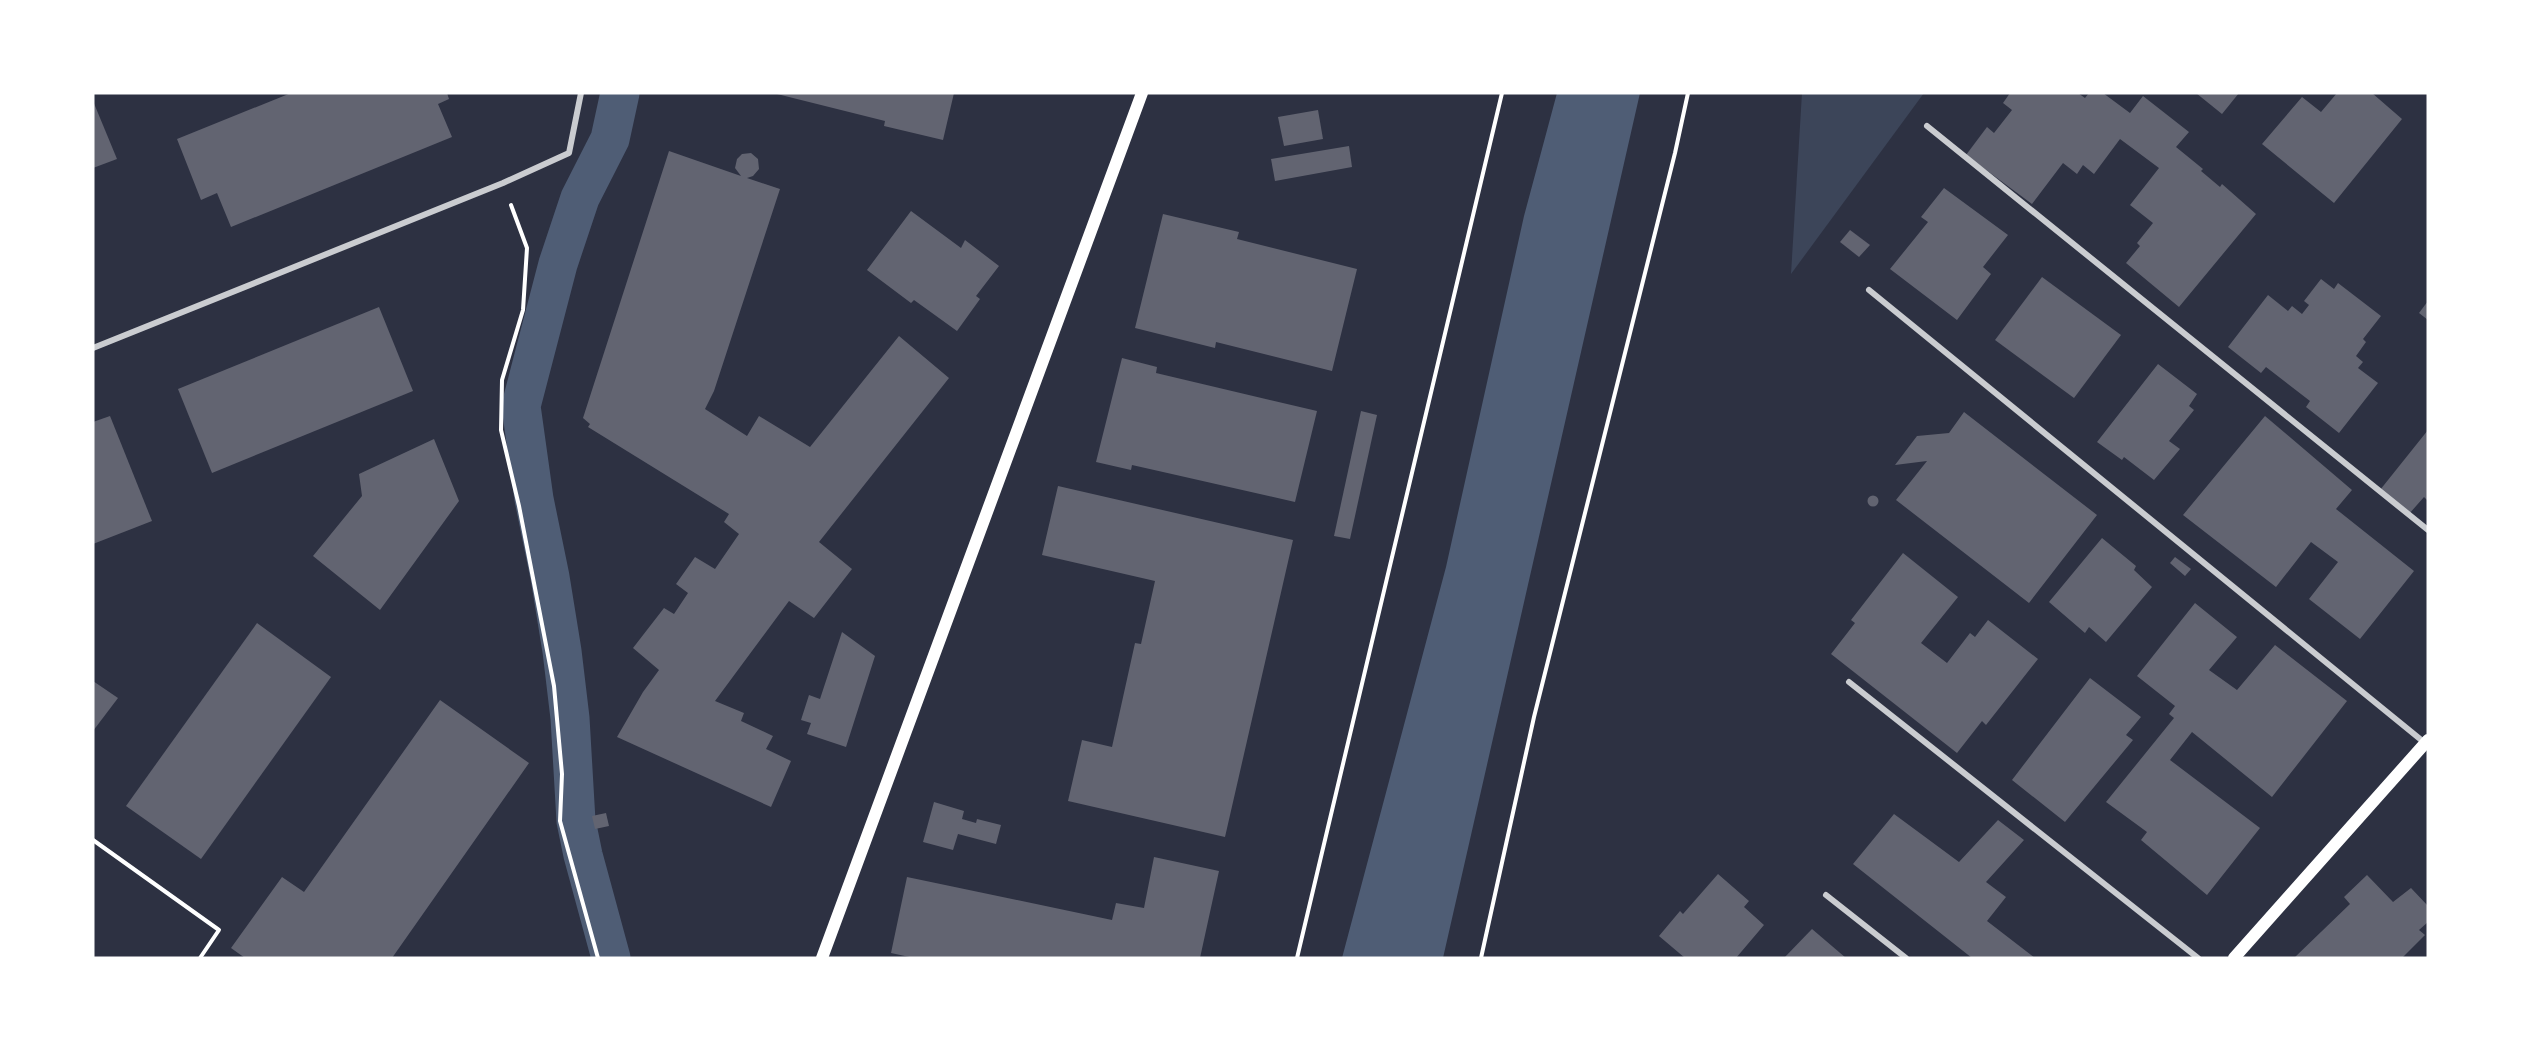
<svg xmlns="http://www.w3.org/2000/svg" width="2521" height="1051" font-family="Figtree,sans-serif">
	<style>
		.green { fill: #3c4559 }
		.water { fill: #4f5d75 }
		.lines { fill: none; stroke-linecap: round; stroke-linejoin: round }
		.canal { stroke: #4f5d75; stroke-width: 39 }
		.building { fill: #626471 }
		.path { stroke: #fff; stroke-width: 4 }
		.minor { stroke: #caccd0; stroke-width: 6 }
		.secondary { stroke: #fff; stroke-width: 12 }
	</style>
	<rect width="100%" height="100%" fill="#2d3142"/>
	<path class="green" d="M 1802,93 L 1924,93 L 1791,274 Z"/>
	<path class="water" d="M 1557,93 L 1640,93 L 1443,958 L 1342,958 L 1446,567 L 1524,216 Z"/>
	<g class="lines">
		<path class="canal" d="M 611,958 L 583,855 L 576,821 L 570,718 L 562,651 L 550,577 L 534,499 L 521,406 L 558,264 L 580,198 L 610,139 L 620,93"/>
	</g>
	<g class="building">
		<path d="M 291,93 L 447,93 L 449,99 L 438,104 L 452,137 L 231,227 L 217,193 L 201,200 L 177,139 Z"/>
		<path d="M 773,93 L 954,93 L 943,140 L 884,126 L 885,121 Z"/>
		<path d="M 2010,93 L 2078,93 L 2085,98 L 2089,93 L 2103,93 L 2130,113 L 2143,96 L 2189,132 L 2176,147 L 2203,169 L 2201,171 L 2220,187 L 2222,184 L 2256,214 L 2179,307 L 2126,263 L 2140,246 L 2137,243 L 2153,223 L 2130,205 L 2159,168 L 2120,139 L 2094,174 L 2083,165 L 2077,174 L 2063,163 L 2032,204 L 1966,155 L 1987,127 L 1994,133 L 2012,110 L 2003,103 Z"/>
		<path d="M 2196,93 L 2239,93 L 2222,114 Z"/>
		<path d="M 2337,93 L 2372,93 L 2402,119 L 2334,203 L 2262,144 L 2302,97 L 2321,112 Z"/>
		<path d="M 93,101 L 117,159 L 93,168 Z"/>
		<path d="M 1318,110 L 1323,139 L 1284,146 L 1278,117 Z"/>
		<path d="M 1349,146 L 1352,167 L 1275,181 L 1271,159 Z"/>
		<path d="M 669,151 L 741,176 L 735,168 L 737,159 L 742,154 L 751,153 L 758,159 L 759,169 L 753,176 L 747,178 L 780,189 L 714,391 L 705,409 L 747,436 L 759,416 L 810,447 L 899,336 L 949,378 L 819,542 L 852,569 L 814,618 L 789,601 L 715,701 L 744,713 L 741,721 L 773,736 L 766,749 L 791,761 L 771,807 L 617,737 L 643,692 L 659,670 L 633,648 L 664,608 L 674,614 L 688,593 L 676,584 L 695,557 L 715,569 L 739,534 L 724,522 L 729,514 L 588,427 L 590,424 L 583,418 Z"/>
		<path d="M 1944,188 L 2008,235 L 1983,267 L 1991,274 L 1957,320 L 1890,269 L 1928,222 L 1921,217 Z"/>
		<path d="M 911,211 L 961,248 L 965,240 L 999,266 L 976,296 L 980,299 L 957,331 L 914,300 L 911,303 L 867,270 Z"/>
		<path d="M 1163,214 L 1239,232 L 1237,239 L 1357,269 L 1332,371 L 1216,342 L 1215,348 L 1135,328 Z"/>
		<path d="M 1850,230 L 1870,245 L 1859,257 L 1840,242 Z"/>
		<path d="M 2042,277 L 2121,335 L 2074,398 L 1995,340 Z"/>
		<path d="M 2321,279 L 2334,289 L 2338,283 L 2381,316 L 2363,339 L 2366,342 L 2356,356 L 2363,362 L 2358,368 L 2378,383 L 2339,433 L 2306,407 L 2310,401 L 2266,367 L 2261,373 L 2228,347 L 2268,295 L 2288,311 L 2292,306 L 2302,314 L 2309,305 L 2304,301 Z"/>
		<path d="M 2428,301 L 2428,320 L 2419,313 Z"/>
		<path d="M 379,307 L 413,391 L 212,473 L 178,389 Z"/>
		<path d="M 1122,358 L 1157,367 L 1156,373 L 1317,411 L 1295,502 L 1163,472 L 1132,465 L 1131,470 L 1096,462 Z"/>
		<path d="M 2158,364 L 2197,394 L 2189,406 L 2194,410 L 2169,441 L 2180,449 L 2154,480 L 2124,457 L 2122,460 L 2097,442 Z"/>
		<path d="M 1361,411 L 1377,415 L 1350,539 L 1334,536 Z"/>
		<path d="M 1964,412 L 2097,515 L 2029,603 L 1896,500 L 1927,461 L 1895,465 L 1917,436 L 1949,433 Z"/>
		<path d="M 110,416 L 152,521 L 93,544 L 93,422 Z"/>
		<path d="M 2265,416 L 2352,490 L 2336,509 L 2414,571 L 2360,639 L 2309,599 L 2338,562 L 2311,542 L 2276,587 L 2183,515 Z"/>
		<path d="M 2428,430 L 2428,501 L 2424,497 L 2409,514 L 2380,490 Z"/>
		<path d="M 434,439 L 459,501 L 380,610 L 313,556 L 362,496 L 359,474 Z"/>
		<path d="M 1058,486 L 1293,540 L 1225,837 L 1068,801 L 1082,740 L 1112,747 L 1135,643 L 1141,644 L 1155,581 L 1042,555 Z"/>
		<circle cx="1873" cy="501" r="5.5"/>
		<path d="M 2102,538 L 2136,566 L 2134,570 L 2152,587 L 2106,642 L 2089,627 L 2085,633 L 2049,602 Z"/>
		<path d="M 1903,553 L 1958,597 L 1921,643 L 1947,663 L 1970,633 L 1975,637 L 1988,620 L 2038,659 L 1986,725 L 1982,721 L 1957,753 L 1831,654 L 1855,623 L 1851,620 Z"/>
		<path d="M 2175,557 L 2191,569 L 2185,576 L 2170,563 Z"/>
		<path d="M 2195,603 L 2237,637 L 2209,670 L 2237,690 L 2275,645 L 2347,701 L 2272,797 L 2192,732 L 2170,760 L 2260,828 L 2207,895 L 2141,840 L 2147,832 L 2106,802 L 2174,718 L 2169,714 L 2175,706 L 2137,676 Z"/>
		<path d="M 257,623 L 331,677 L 201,859 L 126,806 Z"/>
		<path d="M 842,632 L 875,656 L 846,747 L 807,734 L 811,723 L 801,720 L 809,695 L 820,699 Z"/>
		<path d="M 2090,678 L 2141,717 L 2126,735 L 2133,740 L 2065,822 L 2012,780 Z"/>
		<path d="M 93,681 L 118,698 L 93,731 Z"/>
		<path d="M 440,700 L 529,763 L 392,958 L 245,958 L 231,948 L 282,877 L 304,892 Z"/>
		<path d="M 934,802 L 964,811 L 962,819 L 976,823 L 977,819 L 1001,825 L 996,844 L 958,834 L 953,850 L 923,842 Z"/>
		<path d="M 606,813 L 609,826 L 595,829 L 592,816 Z"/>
		<path d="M 1894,814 L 1959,862 L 1998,820 L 2024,840 L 1986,882 L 2006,897 L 1987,921 L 2035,958 L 1972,958 L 1853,864 Z"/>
		<path d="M 1154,857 L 1219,871 L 1200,958 L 914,958 L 891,953 L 907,877 L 1112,920 L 1116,903 L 1144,908 Z"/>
		<path d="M 1718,874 L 1749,901 L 1744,907 L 1764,925 L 1736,958 L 1685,958 L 1659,936 L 1680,911 L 1683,914 Z"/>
		<path d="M 2367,875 L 2393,902 L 2411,888 L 2428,906 L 2428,922 L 2419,930 L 2425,935 L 2402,958 L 2294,958 L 2350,904 L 2344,897 Z"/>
		<path d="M 1812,929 L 1846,958 L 1784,958 Z"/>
	</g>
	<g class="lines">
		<g class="path">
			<path d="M 511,205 L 527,248 L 523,310 L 502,380 L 501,430 L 519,506 L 554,686 L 562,774 L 560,821 L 598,958"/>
			<path d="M 93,840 L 219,930 L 200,958"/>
			<path d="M 1297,958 L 1502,93"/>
			<path d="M 1481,958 L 1534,717 L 1675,153 L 1688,93"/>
		</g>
		<g class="minor">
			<path d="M 1927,126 L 2428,530"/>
			<path d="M 1869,290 L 2425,743"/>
			<path d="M 93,348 L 503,183 L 569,153 L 581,93"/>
			<path d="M 1849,682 L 2198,958"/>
			<path d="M 1826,895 L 1906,958"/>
		</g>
		<g class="secondary">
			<path d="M 822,958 L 1142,93"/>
			<path d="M 2234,958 L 2428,740"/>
		</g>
	</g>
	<rect width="2521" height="1051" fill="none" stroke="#ffffff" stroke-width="189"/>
</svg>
